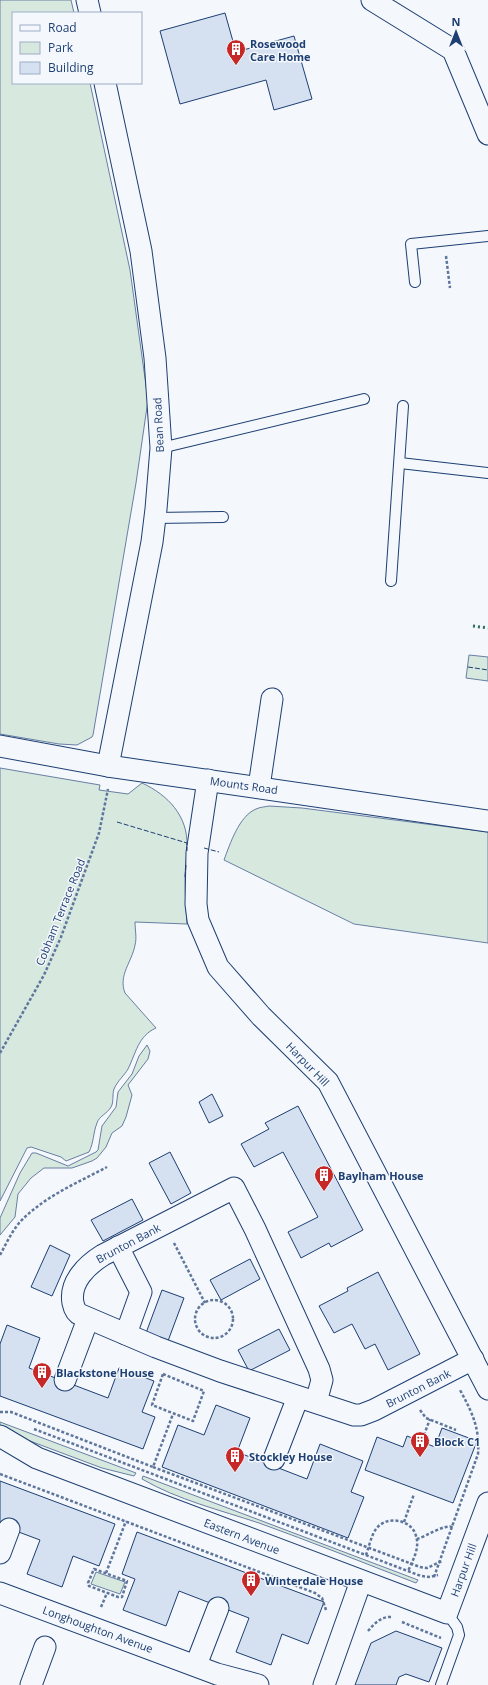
<svg xmlns="http://www.w3.org/2000/svg" width="488" height="1685" font-family="'Open Sans',sans-serif">
	<style>
		.green { fill: #d7e8df; stroke: #687fa3 }
		.building { fill: #d5e0f0; stroke: #1d3f73 }
		.lines { fill: none; stroke-linecap: round; stroke-linejoin: round }
		.lane-casing { stroke: #1d3f73; stroke-width: 12 }
		.street-casing { stroke: #1d3f73; stroke-width: 23 }
		.path { stroke: #5e769c; stroke-width: 2.5; stroke-dasharray: 3 2; stroke-linecap: butt }
		.lane { stroke: #f4f7fb; stroke-width: 10 }
		.street { stroke: #f4f7fb; stroke-width: 21 }
		.hedge { stroke: #2c6c60; stroke-width: 3; stroke-dasharray: 2 3; stroke-linecap: butt }
		.fence { stroke: #1d3f73; stroke-width: 1; stroke-dasharray: 5 2; stroke-linecap: butt }
		.labels { text-anchor: middle; dominant-baseline: central; stroke-width: 3; stroke-linejoin: round; paint-order: stroke }
		.poi-label { font-size: 11px; font-weight: bold; fill: #1d3f73; stroke: #f4f7fb; text-anchor: start }
		.street-label { font-size: 11px; fill: #1d3f73; stroke: #f4f7fb }
	</style>
	<rect width="100%" height="100%" fill="#f4f7fb"/>
	<g class="green">
		<path d="M 0,0 L 71,0 L 74,13 L 13,13 L 13,83 L 90,83 L 130,270 L 148,400 L 136,483 L 93,735 L 92,737 L 77,745 L 59,744 L 0,734 Z"/>
		<path d="M 469,655 L 488,657 L 488,681 L 466,678 Z"/>
		<path d="M 0,768 L 100,785 L 99,790 L 128,794 L 142,783 C 168,795 188,816 187,846 C 187,857 185,867 185,877 C 185,893 186,908 187,924 L 135,922 C 135,930 137,938 135,945 C 132,962 118,975 125,993 L 156,1028 C 138,1036 136,1053 128,1069 C 124,1076 118,1080 114,1089 C 112,1095 114,1102 111,1107 C 107,1114 99,1116 97,1123 C 93,1133 94,1142 89,1152 L 66,1161 L 61,1157 L 31,1147 L 27,1148 L 0,1201 Z"/>
		<path d="M 269,806 L 302,808 L 488,832 L 488,943 L 354,924 L 224,860 C 230,844 239,816 256,809 C 260,807 265,807 269,806 Z"/>
		<path d="M 147,1045 L 150,1051 L 148,1059 L 128,1085 L 132,1095 L 126,1117 L 122,1126 L 112,1133 L 106,1147 L 97,1158 L 92,1161 L 72,1168 L 44,1168 L 31,1178 L 18,1194 L 15,1217 L 0,1235 L 0,1218 L 20,1173 L 32,1153 L 36,1153 L 68,1166 L 96,1152 L 98,1150 L 102,1126 L 116,1107 L 118,1092 L 132,1074 L 139,1056 Z"/>
		<path d="M 0,1422 L 136,1473 L 134,1476 L 102,1468 L 22,1438 L 0,1425 Z"/>
		<path d="M 143,1476 L 418,1580 L 416,1583 C 364,1563 312,1542 259,1523 C 220,1510 178,1500 142,1479 Z"/>
		<path d="M 96,1572 L 125,1582 L 120,1594 L 91,1584 Z"/>
	</g>
	<g class="building">
		<path d="M 225,13 L 236,52 L 294,36 L 312,99 L 274,110 L 266,80 L 180,104 L 160,31 Z"/>
		<path d="M 212,1094 L 223,1116 L 209,1123 L 199,1102 Z"/>
		<path d="M 298,1106 L 363,1230 L 331,1247 L 329,1243 L 301,1258 L 288,1232 L 318,1217 L 283,1152 L 254,1167 L 241,1144 L 269,1129 L 265,1123 Z"/>
		<path d="M 170,1152 L 191,1193 L 171,1204 L 149,1163 Z"/>
		<path d="M 132,1199 L 143,1220 L 103,1241 L 91,1220 Z"/>
		<path d="M 50,1245 L 70,1255 L 52,1296 L 31,1287 Z"/>
		<path d="M 250,1259 L 260,1279 L 221,1300 L 210,1280 Z"/>
		<path d="M 378,1272 L 420,1354 L 388,1370 L 375,1344 L 365,1349 L 352,1324 L 334,1333 L 319,1306 L 348,1291 L 347,1288 Z"/>
		<path d="M 162,1290 L 184,1298 L 168,1341 L 146,1333 Z"/>
		<path d="M 7,1325 L 40,1338 L 29,1368 L 108,1398 L 119,1368 L 154,1381 L 142,1412 L 155,1417 L 143,1449 L 0,1396 L 0,1344 Z"/>
		<path d="M 279,1329 L 290,1350 L 249,1371 L 238,1350 Z"/>
		<path d="M 216,1405 L 250,1418 L 237,1452 L 307,1479 L 320,1444 L 363,1461 L 351,1492 L 364,1497 L 348,1538 L 162,1467 L 178,1425 L 204,1435 Z"/>
		<path d="M 442,1428 L 477,1441 L 453,1503 L 365,1470 L 377,1437 L 403,1447 L 407,1436 L 435,1447 Z"/>
		<path d="M 0,1481 L 115,1524 L 99,1566 L 73,1556 L 62,1587 L 27,1574 L 40,1540 L 0,1525 Z"/>
		<path d="M 137,1532 L 324,1602 L 308,1644 L 282,1634 L 271,1665 L 236,1652 L 249,1618 L 179,1591 L 166,1626 L 123,1610 L 135,1579 L 122,1574 Z"/>
		<path d="M 396,1631 L 442,1648 L 429,1682 L 406,1674 L 399,1677 L 396,1685 L 355,1685 L 371,1643 Z"/>
	</g>
	<g class="lines">
		<g class="lane-casing">
			<g id="lane">
				<path d="M 415,282 L 411,244 L 488,236"/>
				<path d="M 161,448 L 364,399"/>
				<path d="M 400,463 L 488,473"/>
				<path d="M 155,518 L 223,517"/>
				<path d="M 391,581 L 403,406"/>
				<path d="M 441,1685 L 459,1635 L 457,1627 L 447,1613"/>
			</g>
		</g>
		<g class="street-casing">
			<g id="street">
				<path d="M 87,0 L 90,13"/>
				<path d="M 372,0 L 453,50 L 488,134"/>
				<path d="M 105,83 L 141,251 L 155,358 L 161,448 L 156,509 L 152,542 L 108,766"/>
				<path d="M 0,746 L 108,766 L 488,821"/>
				<path d="M 208,780 L 197,853 L 196,904 L 198,920 L 218,967 L 261,1016 L 328,1082 L 488,1389"/>
				<path d="M 259,787 L 272,699"/>
				<path d="M 118,1247 L 141,1292 L 126,1334"/>
				<path d="M 65,1380 L 88,1319"/>
				<path d="M 316,1402 L 322,1380 L 319,1369 L 255,1229 L 234,1188 L 103,1255 C 87,1265 69,1282 73,1303 C 74,1308 76,1313 81,1315 L 156,1347 L 220,1371 L 354,1415 L 361,1415 L 374,1410 L 473,1359"/>
				<path d="M 0,1436 L 37,1458 L 447,1613 L 488,1503"/>
				<path d="M 274,1459 L 298,1397"/>
				<path d="M 0,1553 L 9,1529"/>
				<path d="M 0,1593 L 217,1674 L 258,1685"/>
				<path d="M 196,1665 L 218,1608"/>
				<path d="M 31,1685 L 45,1647"/>
				<path d="M 324,1685 L 361,1581"/>
			</g>
		</g>
		<g class="path">
			<path d="M 446,256 L 450,288"/>
			<path d="M 0,1053 L 44,975 L 61,937 L 99,833 L 108,789"/>
			<path d="M 174,1243 L 205,1303"/>
			<path d="M 0,1255 C 6,1244 11,1233 19,1223 C 43,1197 77,1183 107,1167"/>
			<circle cx="214" cy="1319" r="19"/>
			<path d="M 163,1374 L 204,1391 L 193,1421 L 152,1405 Z"/>
			<path d="M 420,1410 L 426,1418 L 456,1430"/>
			<path d="M 0,1412 L 11,1412 L 153,1467 L 173,1414"/>
			<path d="M 34,1429 L 421,1576 L 430,1577 L 438,1575"/>
			<path d="M 424,1435 L 430,1419"/>
			<path d="M 153,1467 L 420,1567 L 427,1568 L 442,1561"/>
			<path d="M 0,1474 L 315,1593 L 322,1598 L 326,1610"/>
			<path d="M 404,1522 L 414,1494"/>
			<path d="M 417,1539 C 427,1536 444,1524 453,1527"/>
			<path d="M 366,1555 C 369,1547 371,1536 376,1529 C 386,1515 412,1519 416,1536 C 420,1548 413,1560 408,1571"/>
			<path d="M 94,1569 L 127,1581 L 122,1597 L 118,1597 L 89,1586 L 88,1583 Z"/>
			<path d="M 106,1573 L 126,1521"/>
			<path d="M 434,1577 L 478,1454 C 480,1428 472,1412 460,1390"/>
			<path d="M 101,1607 L 107,1593"/>
			<path d="M 402,1622 L 441,1638"/>
			<path d="M 368,1631 C 374,1624 381,1616 392,1617"/>
		</g>
		<use href="#lane" class="lane"/>
		<use href="#street" class="street"/>
		<path class="hedge" d="M 473,626 L 488,628"/>
		<g class="fence">
			<path d="M 468,667 L 488,670"/>
			<path d="M 117,822 L 187,843 L 187,851"/>
			<path d="M 204,848 L 219,852"/>
			<path d="M 185,877 L 186,865"/>
		</g>
	</g>
	<defs>
		<g id="building-pin" transform="scale(1)"><path d="M0 17L-7.5 6A9.5 9.5 0 1 1 7.5 6Z" fill="#c62828" stroke="#f4f7fb"/><path d="M-4-6H4V6H1V3H-1V6H-4ZM-2.5-4.3h1.7v1.8h-1.7ZM.8-4.3h1.7v1.8H.8ZM-2.5-1h1.7V.8h-1.7ZM.8-1h1.7V.8H.8Z" fill="#fff"/></g>
	</defs>
	<g fill-rule="evenodd">
		<use href="#building-pin" x="236" y="49"/>
		<use href="#building-pin" x="324" y="1175"/>
		<use href="#building-pin" x="42" y="1372"/>
		<use href="#building-pin" x="420" y="1441"/>
		<use href="#building-pin" x="235" y="1456"/>
		<use href="#building-pin" x="251" y="1580"/>
	</g>
	<g class="labels">
		<g class="poi-label">
			<text x="250" y="43">Rosewood<tspan x="250" dy="13">Care Home</tspan></text>
			<text x="338" y="1175">Baylham House</text>
			<text x="56" y="1372">Blackstone House</text>
			<text x="434" y="1441">Block C1</text>
			<text x="249" y="1456">Stockley House</text>
			<text x="265" y="1580">Winterdale House</text>
		</g>
		<g class="street-label">
			<text transform="translate(158 425) rotate(-93)">Bean Road</text>
			<text transform="translate(244 785) rotate(8)">Mounts Road</text>
			<text transform="translate(60 912) rotate(-68)">Cobham Terrace Road</text>
			<text transform="translate(308 1064) rotate(46)">Harpur Hill</text>
			<text transform="translate(128 1243) rotate(-28)">Brunton Bank</text>
			<text transform="translate(418 1388) rotate(-27)">Brunton Bank</text>
			<text transform="translate(242 1536) rotate(21)">Eastern Avenue</text>
			<text transform="translate(463 1570) rotate(-70)">Harpur Hill</text>
			<text transform="translate(98 1629) rotate(20)">Longhoughton Avenue</text>
		</g>
	</g>
	<rect x="12" y="12" width="130" height="72" fill="#f4f7fb" stroke="#9eadc5"/>
	<rect x="20" y="25" width="20" height="6" fill="#f4f7fb" stroke="#9eadc5"/>
	<text x="48" y="32" font-size="12" fill="#1d3f73">Road</text>
	<rect x="20" y="42" width="20" height="12" fill="#d7e8df" stroke="#9eadc5"/>
	<text x="48" y="52" font-size="12" fill="#1d3f73">Park</text>
	<rect x="20" y="62" width="20" height="12" fill="#d5e0f0" stroke="#9eadc5"/>
	<text x="48" y="72" font-size="12" fill="#1d3f73">Building</text>
	<g transform="translate(456 32)" stroke="#f4f7fb" stroke-width="3" paint-order="stroke">
	<path d="M0-3L7 15L0 10L-7 15Z" fill="#1d3f73"/>
	<text y="-6" font-size="11" font-weight="bold" text-anchor="middle" fill="#1d3f73">N</text>
	</g>
</svg>
